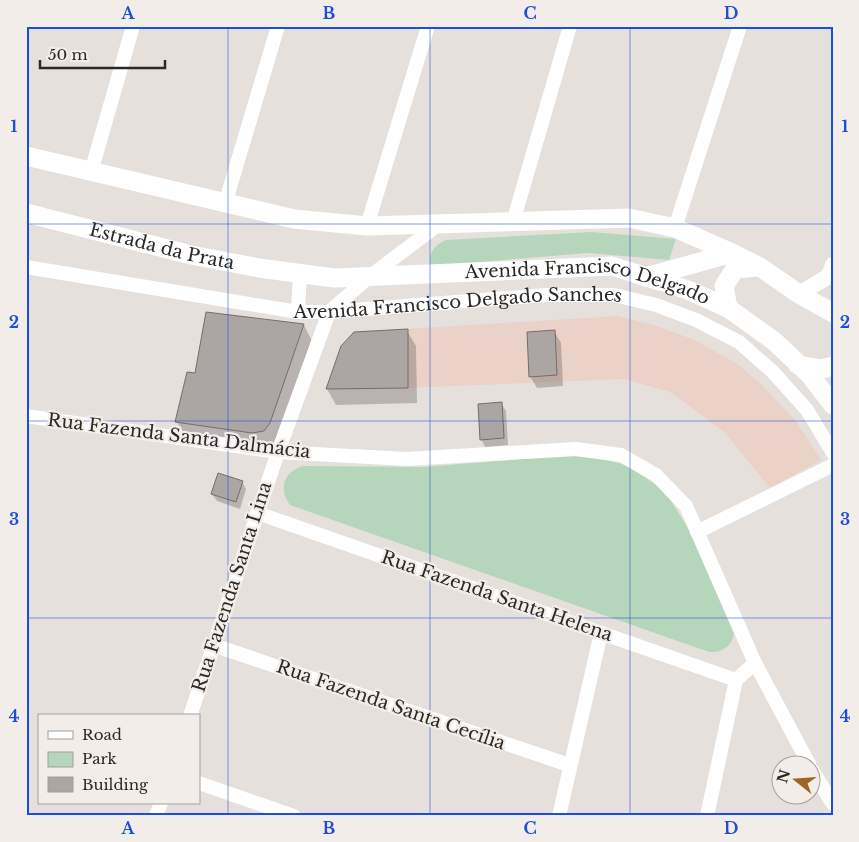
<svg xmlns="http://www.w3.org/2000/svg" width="859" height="842" font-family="'Libre Baskerville',serif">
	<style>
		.commercial { fill: #ead2c8 }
		.green { fill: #b5d6ba }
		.shadow { fill: #0003 }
		.building { fill: #aba5a3; stroke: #736d6b }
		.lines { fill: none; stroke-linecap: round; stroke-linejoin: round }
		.minor { stroke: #fff; stroke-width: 14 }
		.tertiary { stroke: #fff; stroke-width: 16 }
		.secondary { stroke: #fff; stroke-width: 19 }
		.grid { fill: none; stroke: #1d4ed8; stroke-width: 1; stroke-opacity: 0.55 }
		.labels { text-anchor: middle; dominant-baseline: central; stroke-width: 4.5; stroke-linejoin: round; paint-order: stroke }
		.street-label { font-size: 18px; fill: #2b2928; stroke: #f3edea }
		.neatline { fill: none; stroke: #1d4ed8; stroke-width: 2 }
		.grid-label { font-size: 16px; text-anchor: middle; font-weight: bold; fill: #1d4ed8 }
	</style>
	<rect width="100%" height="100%" fill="#e6e0dd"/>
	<path class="commercial" d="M 618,316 L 654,325 L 695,340 L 739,365 L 762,385 L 796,421 L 821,460 L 770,488 L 725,433 L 670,392 L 623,379 L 408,388 L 326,389 L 341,346 L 354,332 Z"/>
	<g class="green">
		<path d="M 591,232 L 676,239 L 669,260 L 588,253 L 430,266 C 429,253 434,245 446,240 Z"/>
		<path d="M 581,454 L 626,465 L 664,490 L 688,528 L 734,634 C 731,647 722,653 709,652 L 290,505 C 278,489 284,471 303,466 L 424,467 Z"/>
	</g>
	<g class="shadow">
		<path d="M 304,325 L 312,341 L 278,439 L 273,446 L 186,437 L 177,422 L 196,375 Z"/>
		<path d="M 407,331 L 416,346 L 417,403 L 336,405 L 327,389 L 342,347 Z"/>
		<path d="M 554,331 L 561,343 L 563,386 L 537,388 L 530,376 Z"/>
		<path d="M 501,403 L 506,411 L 508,445 L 485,447 L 481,439 Z"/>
		<path d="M 242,482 L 246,489 L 240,509 L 217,501 L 212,494 Z"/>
	</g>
	<g class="building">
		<path d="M 206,312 L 304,324 L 270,423 L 264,431 L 252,433 L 175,422 L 187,372 L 195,373 Z"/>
		<path d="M 408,329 L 408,388 L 326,389 L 341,346 L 354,332 Z"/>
		<path d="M 555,330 L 557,375 L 529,377 L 527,332 Z"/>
		<path d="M 502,402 L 504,438 L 480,440 L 478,404 Z"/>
		<path d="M 218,473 L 243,481 L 236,502 L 211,494 Z"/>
	</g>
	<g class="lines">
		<g class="minor">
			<path d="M 91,172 L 133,26"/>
			<path d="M 225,204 L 278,26"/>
			<path d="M 513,222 L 570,26"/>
			<path d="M 367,226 L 428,26"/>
			<path d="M 675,228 L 740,26"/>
			<path id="s1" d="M 26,267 L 298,312 L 329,312 L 546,295 L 614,295 L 656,305 L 696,320 L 739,342 L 773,372 L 807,410 L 833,453"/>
			<path d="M 298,312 L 300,274"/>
			<path d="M 26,416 L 278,452 L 406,459 L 576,449 L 621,455 L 656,475 L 686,506 L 755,663 L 809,764"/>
			<path d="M 257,513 L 736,680"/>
			<path d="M 697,532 L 833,465"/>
			<path d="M 213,645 L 569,765"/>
			<path d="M 190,716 L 278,452 L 329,312 L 369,277 L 439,224"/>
			<path d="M 812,770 L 833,804"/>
			<path d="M 199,783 L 294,816"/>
			<path d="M 156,816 L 161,803"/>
			<path d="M 559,816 L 601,633"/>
			<path d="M 707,816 L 736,680 L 755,663"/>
		</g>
		<path class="tertiary" d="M 799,294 L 829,276 L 833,265"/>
		<g class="secondary">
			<path d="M 26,156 L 294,219 L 367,226 L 629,218 L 675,228 L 732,253 L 760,267 L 799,294 L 833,313"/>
			<path id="s2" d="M 26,213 L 191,255 L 259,268 L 334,278 L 612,266 L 688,290 L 728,308 L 774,341 L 809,374 L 833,405"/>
			<path d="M 646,277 L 732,253"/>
			<path d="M 728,308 L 724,286 L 735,269 L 758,267"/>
			<path d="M 798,365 L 821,369 L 833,366"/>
		</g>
	</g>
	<path class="grid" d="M 228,26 L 228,816M 430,26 L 430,816M 630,26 L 630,816M 26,224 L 833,224M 26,421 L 833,421M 26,618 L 833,618"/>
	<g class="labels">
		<g class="street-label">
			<text stroke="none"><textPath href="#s2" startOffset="140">Estrada da Prata</textPath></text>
			<text stroke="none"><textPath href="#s2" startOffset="571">Avenida Francisco Delgado</textPath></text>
			<text stroke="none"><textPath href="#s1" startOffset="436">Avenida Francisco Delgado Sanches</textPath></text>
			<text transform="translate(179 436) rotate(7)">Rua Fazenda Santa Dalmácia</text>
			<text transform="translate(232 587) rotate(-72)">Rua Fazenda Santa Lina</text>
			<text transform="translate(497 596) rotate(19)">Rua Fazenda Santa Helena</text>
			<text transform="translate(391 705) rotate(19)">Rua Fazenda Santa Cecília</text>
		</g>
	</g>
	<rect width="859" height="842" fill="none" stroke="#f3edea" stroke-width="55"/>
	<rect x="38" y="714" width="162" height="90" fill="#f3edea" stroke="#a39f9c"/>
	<rect x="48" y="731" width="25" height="8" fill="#ffffff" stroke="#a39f9c"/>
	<text x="82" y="740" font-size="15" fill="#2b2928">Road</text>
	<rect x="48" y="752" width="25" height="15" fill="#b5d6ba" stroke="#a39f9c"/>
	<text x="82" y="764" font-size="15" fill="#2b2928">Park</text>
	<rect x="48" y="777" width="25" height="15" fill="#aba5a3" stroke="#a39f9c"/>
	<text x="82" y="790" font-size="15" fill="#2b2928">Building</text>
	<g transform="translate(796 780) rotate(287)"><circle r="24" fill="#f3edea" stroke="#a39f9c"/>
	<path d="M0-4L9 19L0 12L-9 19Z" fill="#9e6423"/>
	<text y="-8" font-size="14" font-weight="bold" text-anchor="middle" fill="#2b2928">N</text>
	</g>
	<path d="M40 60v8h125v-8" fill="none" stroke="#2b2928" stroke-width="2.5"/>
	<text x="48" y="60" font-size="15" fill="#2b2928" stroke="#f3edea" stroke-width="4" paint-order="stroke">50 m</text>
	<rect x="28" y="28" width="804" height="786" class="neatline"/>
	<g class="grid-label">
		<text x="128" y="19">A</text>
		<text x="329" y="19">B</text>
		<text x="530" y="19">C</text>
		<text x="731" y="19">D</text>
		<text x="14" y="132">1</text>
		<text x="845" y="132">1</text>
		<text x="14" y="328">2</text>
		<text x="845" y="328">2</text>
		<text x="14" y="525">3</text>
		<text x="845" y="525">3</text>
		<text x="14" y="722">4</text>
		<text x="845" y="722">4</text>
		<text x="128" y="834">A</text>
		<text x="329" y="834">B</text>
		<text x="530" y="834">C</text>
		<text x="731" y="834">D</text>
	</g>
</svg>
